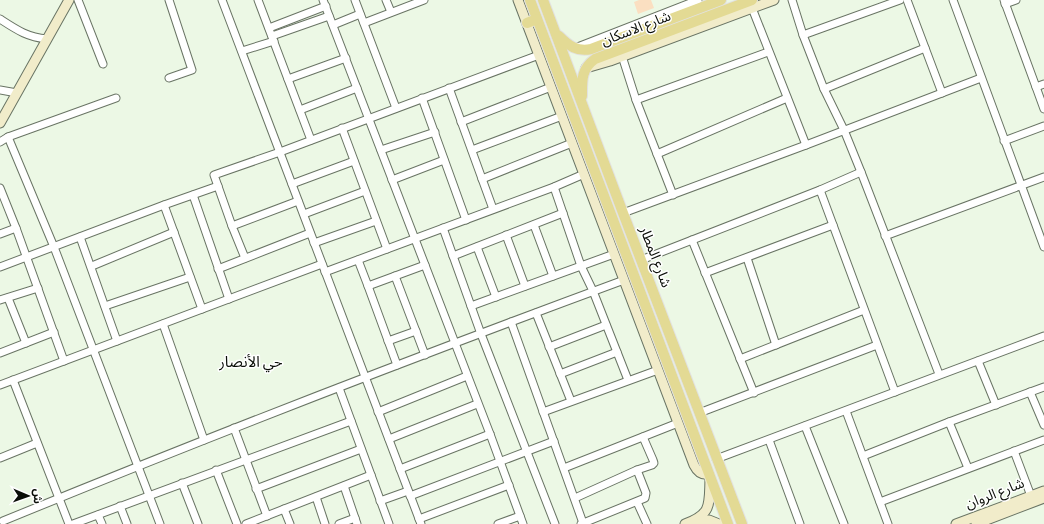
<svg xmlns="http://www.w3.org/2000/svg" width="1044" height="524" font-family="'Source Sans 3','Noto Sans Arabic',sans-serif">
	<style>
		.garden { fill: #fbdfc1 }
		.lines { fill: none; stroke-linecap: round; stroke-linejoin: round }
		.street-casing { stroke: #697464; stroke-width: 9 }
		.secondary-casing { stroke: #697464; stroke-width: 11 }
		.primary-casing { stroke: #e2e2e1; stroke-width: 12 }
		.street { stroke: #fff; stroke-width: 7 }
		.secondary { stroke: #f1ecca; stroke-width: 9 }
		.primary { stroke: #e3da94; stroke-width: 10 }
		.labels { text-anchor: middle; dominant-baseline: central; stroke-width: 3; stroke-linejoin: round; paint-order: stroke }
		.street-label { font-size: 14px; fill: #0a0e08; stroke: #fff }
		.neighbourhood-label { font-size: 15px; fill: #0a0e08; stroke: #fff }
	</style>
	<rect width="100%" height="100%" fill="#ecf8e5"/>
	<path class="garden" d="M 639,0 L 651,0 L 654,8 L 638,14 L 634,2 Z"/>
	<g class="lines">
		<g class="street-casing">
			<g id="street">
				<path d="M 78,0 L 103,64"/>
				<path d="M 222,0 L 421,524"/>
				<path d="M 258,0 L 311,140"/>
				<path d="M 323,0 L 490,434 L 523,524"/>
				<path d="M 355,0 L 396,108"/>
				<path d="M 386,0 L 391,12"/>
				<path d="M 792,0 L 803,35 L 824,89 L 844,130 L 861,172 L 939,374"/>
				<path d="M 907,0 L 942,93"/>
				<path d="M 953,0 L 1044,247"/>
				<path d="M 1004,0 L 1036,87 L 1044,84"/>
				<path d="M 1005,4 L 1016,0"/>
				<path d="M 752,8 L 806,145"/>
				<path d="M 0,19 C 17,30 27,37 47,39"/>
				<path d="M 364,23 L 424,0"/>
				<path d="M 333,25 L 360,14"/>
				<path d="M 269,28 L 326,6"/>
				<path d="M 803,35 L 900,0"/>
				<path d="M 272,36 L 329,16"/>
				<path d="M 575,48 L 698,0"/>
				<path d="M 242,51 L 274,41"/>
				<path d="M 622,56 L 636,100 L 673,195"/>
				<path d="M 169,78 L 192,70 L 169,0"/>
				<path d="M 288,79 L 346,58"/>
				<path d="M 1036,87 L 1044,109"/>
				<path d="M 449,88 L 493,209"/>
				<path d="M 824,89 L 925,48"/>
				<path d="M 0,90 L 17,93"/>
				<path d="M 422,98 L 466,220"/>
				<path d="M 636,100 L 768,52"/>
				<path d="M 300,110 L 357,88"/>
				<path d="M 461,122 L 551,87"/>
				<path d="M 342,128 L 387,249"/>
				<path d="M 8,137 L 54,247 L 160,524"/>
				<path d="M 1004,141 L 1044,126"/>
				<path d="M 0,142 L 8,137 L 116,98"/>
				<path d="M 381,150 L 435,132"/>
				<path d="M 472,150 L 562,116"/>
				<path d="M 657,154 L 787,98"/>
				<path d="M 482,179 L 572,143"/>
				<path d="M 392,180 L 444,160"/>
				<path d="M 292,184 L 354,161"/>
				<path d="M 554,187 L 581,266 L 593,291 L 628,380"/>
				<path d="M 0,188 L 16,228 L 64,361"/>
				<path d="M 820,190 L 895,392"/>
				<path d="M 193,195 L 229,299"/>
				<path d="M 164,205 L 202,309"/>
				<path d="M 623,213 L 806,145 L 981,78"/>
				<path d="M 304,214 L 365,191"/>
				<path d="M 534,225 L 553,276"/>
				<path d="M 232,226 L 214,175 L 280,152 L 539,55"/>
				<path d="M 443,228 L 481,334 L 555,524"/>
				<path d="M 0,234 L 16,228"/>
				<path d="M 506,235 L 525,286"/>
				<path d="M 885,236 L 1044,177"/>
				<path d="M 80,237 L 117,341"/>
				<path d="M 692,240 L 754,393"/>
				<path d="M 314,243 L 376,221"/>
				<path d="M 477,247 L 496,297"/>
				<path d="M 453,256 L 563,213"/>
				<path d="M 245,258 L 232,226 L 298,201"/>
				<path d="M 747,258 L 776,345"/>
				<path d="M 358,260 L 368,286 L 425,265"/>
				<path d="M 641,260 L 820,190 L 861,172"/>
				<path d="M 92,266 L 174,232"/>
				<path d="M 0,267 L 164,205 L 218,186"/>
				<path d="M 218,269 L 310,233"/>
				<path d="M 325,272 L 554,187 L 584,174"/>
				<path d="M 705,273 L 833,225"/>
				<path d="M 395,276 L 425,355"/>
				<path d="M 368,286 L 397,365"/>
				<path d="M 8,298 L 26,343"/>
				<path d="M 0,300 L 38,288"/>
				<path d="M 105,306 L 190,277"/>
				<path d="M 471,306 L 614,254"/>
				<path d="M 536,313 L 571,401"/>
				<path d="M 511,322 L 583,523"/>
				<path d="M 163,324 L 204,440"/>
				<path d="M 388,341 L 416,331"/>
				<path d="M 549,347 L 606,325"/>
				<path d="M 0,353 L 54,332"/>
				<path d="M 740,359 L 864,310"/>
				<path d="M 978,361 L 996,405"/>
				<path d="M 560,374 L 617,352"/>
				<path d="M 13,380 L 69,524"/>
				<path d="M 0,385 L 322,264"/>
				<path d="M 339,388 L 389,524"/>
				<path d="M 1030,392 L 1044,425"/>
				<path d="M 846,411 L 888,524"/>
				<path d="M 378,412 L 467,376"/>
				<path d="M 543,412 L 658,370"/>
				<path d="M 699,413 L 877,345"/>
				<path d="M 949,422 L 968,468"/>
				<path d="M 805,426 L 844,524"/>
				<path d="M 234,428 L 267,516"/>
				<path d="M 389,439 L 477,404"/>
				<path d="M 769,440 L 800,524"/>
				<path d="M 1014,451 L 1031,496"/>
				<path d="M 863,456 L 949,422 L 1044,387"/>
				<path d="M 0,458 L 37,443"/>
				<path d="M 716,459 L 1044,336"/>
				<path d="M 564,468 L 678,423"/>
				<path d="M 400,469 L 490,434"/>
				<path d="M 216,470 L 237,524"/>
				<path d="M 182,483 L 198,524"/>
				<path d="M 344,486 L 357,524"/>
				<path d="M 256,489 L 361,449"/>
				<path d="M 410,496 L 554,441"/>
				<path d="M 316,497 L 325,524"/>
				<path d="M 575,498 L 637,470 L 652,465 L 654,463 L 653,460 L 643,437"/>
				<path d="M 380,501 L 408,491"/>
				<path d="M 637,502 L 647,524"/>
				<path d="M 880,502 L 1044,440"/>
				<path d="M 120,506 L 127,524"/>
				<path d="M 284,509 L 290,524"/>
				<path d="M 98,515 L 102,524"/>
				<path d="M 419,519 L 509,485"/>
				<path d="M 3,521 C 208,437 415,357 624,280"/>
				<path d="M 73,524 L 351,421"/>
				<path d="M 246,524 L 371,475"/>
				<path d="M 339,524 L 355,518"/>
				<path d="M 498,524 L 520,516"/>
				<path d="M 581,524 L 645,498 L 646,493 L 637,470"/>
			</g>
		</g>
		<g class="secondary-casing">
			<g id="secondary">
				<path d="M 518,0 L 694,465 C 697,471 701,475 708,474"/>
				<path d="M 586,68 L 610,61 L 774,0"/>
				<path d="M 0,123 L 69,0"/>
				<path d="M 696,520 L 709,520 L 719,524"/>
				<path d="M 685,524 C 712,514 709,505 710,479"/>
				<path d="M 956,524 L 1044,491"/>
				<path d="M 976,524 L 1044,498"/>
			</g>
		</g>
		<g class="primary-casing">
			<g id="primary">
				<path d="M 530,0 L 728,524"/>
				<path d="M 543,0 L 623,213 L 742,524"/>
				<path d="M 527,23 L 537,19"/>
				<path d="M 559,36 C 569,46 577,52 591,49 L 721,0"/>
				<path d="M 582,96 C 582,81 581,69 595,59 L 752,0"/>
			</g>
		</g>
		<use href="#street" class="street"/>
		<use href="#secondary" class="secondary"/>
		<use href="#primary" class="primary"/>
	</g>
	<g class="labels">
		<g class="street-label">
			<text transform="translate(636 29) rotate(-21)">شارع الاسكان</text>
			<text transform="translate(655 257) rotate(69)">شارع المطار</text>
			<text transform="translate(995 494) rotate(-21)">شارع الروان</text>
		</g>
		<g class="neighbourhood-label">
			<text x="251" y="362">حي الأنصار</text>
		</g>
	</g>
	<g transform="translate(28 496) rotate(92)" stroke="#ffffff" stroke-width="3" paint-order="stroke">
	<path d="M0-3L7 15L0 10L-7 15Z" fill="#0a0e08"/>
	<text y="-6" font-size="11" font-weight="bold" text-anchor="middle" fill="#0a0e08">ش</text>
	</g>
</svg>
